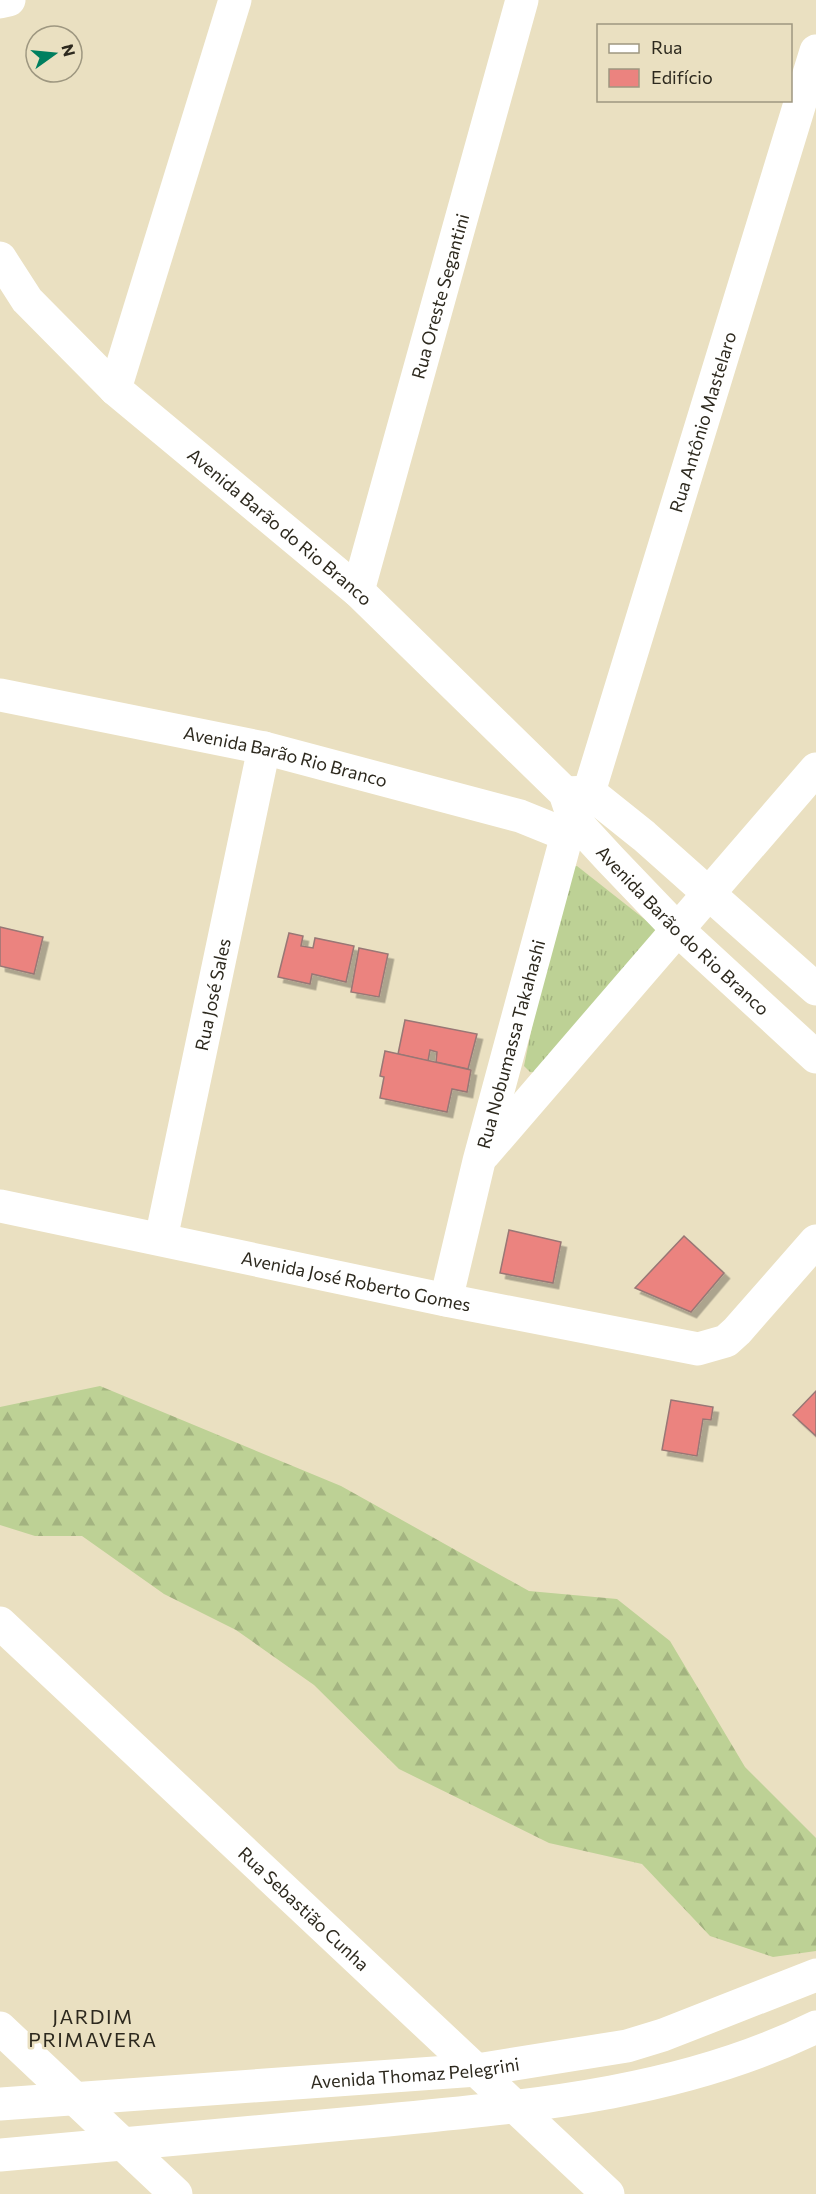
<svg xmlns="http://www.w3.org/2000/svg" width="816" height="2194" font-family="Commissioner,sans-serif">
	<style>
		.grass { fill: url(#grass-tufts) }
		.forest { fill: url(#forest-firs) }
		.building { fill: #eb837f; stroke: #987775; stroke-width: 1.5; filter: url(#shadow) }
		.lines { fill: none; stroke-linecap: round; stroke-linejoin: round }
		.minor { stroke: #fff; stroke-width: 33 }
		.labels { text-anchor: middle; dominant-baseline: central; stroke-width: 5; stroke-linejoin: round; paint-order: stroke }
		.street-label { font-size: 18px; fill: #2d291e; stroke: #eae0c1 }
		.neighbourhood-label { font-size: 20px; letter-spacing: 1.5px; fill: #2d291e; stroke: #eae0c1 }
	</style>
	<defs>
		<pattern id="grass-tufts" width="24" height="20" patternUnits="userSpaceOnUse" patternTransform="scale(1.5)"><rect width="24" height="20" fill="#bdd195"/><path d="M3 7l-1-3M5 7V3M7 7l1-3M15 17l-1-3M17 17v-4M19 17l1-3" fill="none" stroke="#a3b380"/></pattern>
		<pattern id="forest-firs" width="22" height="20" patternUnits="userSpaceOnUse" patternTransform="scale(1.5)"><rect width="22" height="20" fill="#bdd195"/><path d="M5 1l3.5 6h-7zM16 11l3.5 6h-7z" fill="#a3b380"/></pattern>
		<filter id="shadow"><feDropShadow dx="5.5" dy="5.5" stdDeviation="0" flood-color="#0004"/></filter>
	</defs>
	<rect width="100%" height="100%" fill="#eae0c1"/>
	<path class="grass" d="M 577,866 L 657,929 L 538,1073 L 530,1072 L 524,1066 L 562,879 L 570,867 Z"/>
	<path class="forest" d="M 100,1386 L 341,1486 L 529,1591 L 617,1599 L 670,1641 L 745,1767 L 816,1838 L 816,1951 L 773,1957 L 710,1936 L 642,1864 L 549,1843 L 399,1769 L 314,1685 L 236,1630 L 164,1594 L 82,1536 L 35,1536 L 0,1525 L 0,1407 Z"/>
	<g class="building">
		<path d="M 0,927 L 43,937 L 34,974 L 0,966 Z"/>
		<path d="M 289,933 L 303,936 L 301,946 L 313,948 L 315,938 L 354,946 L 346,982 L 312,974 L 310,984 L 278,977 Z"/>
		<path d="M 359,948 L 388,954 L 379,997 L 351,992 Z"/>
		<path d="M 405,1020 L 477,1034 L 468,1069 L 436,1062 L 437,1052 L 430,1050 L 428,1061 L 398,1054 Z"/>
		<path d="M 385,1051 L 471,1070 L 467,1092 L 452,1089 L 447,1112 L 380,1098 L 384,1077 L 380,1076 Z"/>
		<path d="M 509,1230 L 561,1242 L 553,1283 L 500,1273 Z"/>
		<path d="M 684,1236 L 724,1273 L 691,1312 L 635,1288 Z"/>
		<path d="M 816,1391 L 816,1436 L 793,1415 Z"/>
		<path d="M 671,1400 L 713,1407 L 711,1420 L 703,1419 L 697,1456 L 662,1450 Z"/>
	</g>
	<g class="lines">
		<g class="minor">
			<path d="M 0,2 L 9,0"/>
			<path id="s1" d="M 0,258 L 27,300 L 115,389 L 358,591 L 565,793 L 574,820 L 610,859 L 678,930 L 816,1057"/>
			<path d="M 115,389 L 235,0"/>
			<path id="s2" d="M 358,591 L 522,0"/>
			<path id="s3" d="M 0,695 L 264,748 L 520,816 L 567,835"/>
			<path d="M 566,793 L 589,792 L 644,836 L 816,989"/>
			<path d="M 484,1154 L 816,769"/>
			<path id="s4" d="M 0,1206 L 446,1300 L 698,1349 L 726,1341 L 737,1331 L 816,1241"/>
			<path id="s5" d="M 161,1239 L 264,748"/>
			<path id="s6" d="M 446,1300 L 479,1161 L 567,835 L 589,792 L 816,51"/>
			<path id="s7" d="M 0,1623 L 608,2194"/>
			<path d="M 0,2028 L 176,2194"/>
			<path id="s8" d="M 0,2104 L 477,2070 L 627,2046 L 663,2035 L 816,1975"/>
			<path d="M 0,2155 C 122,2145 244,2134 366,2122 C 519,2107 676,2096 816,2027"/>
		</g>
	</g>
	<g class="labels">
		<g class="street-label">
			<text stroke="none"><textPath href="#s2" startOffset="306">Rua Oreste Segantini</textPath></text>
			<text stroke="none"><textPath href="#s6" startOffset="916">Rua Antônio Mastelaro</textPath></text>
			<text stroke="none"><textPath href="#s1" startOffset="390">Avenida Barão do Rio Branco</textPath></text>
			<text stroke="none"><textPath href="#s3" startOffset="292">Avenida Barão Rio Branco</textPath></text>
			<text stroke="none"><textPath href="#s1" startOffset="964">Avenida Barão do Rio Branco</textPath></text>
			<text stroke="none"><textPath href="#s5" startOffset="250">Rua José Sales</textPath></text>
			<text stroke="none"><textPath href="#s6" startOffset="264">Rua Nobumassa Takahashi</textPath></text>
			<text stroke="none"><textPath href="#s4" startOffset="364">Avenida José Roberto Gomes</textPath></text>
			<text stroke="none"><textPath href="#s7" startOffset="417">Rua Sebastião Cunha</textPath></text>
			<text stroke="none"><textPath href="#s8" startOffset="416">Avenida Thomaz Pelegrini</textPath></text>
		</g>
		<g class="neighbourhood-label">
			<text x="93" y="2016">JARDIM<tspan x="93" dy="23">PRIMAVERA</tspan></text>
		</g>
	</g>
	<rect x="597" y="24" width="195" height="78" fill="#eae0c1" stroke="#9e9780" stroke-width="1.5"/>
	<rect x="609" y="44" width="30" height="9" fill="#ffffff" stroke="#9e9780" stroke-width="1.5"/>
	<text x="651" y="54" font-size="18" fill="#2d291e">Rua</text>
	<rect x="609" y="69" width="30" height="18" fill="#eb837f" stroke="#9e9780" stroke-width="1.5"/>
	<text x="651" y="84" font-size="18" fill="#2d291e">Edifício</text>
	<g transform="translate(54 54) rotate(75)"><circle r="28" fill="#eae0c1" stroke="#9e9780" stroke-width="1.5"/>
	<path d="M0-4.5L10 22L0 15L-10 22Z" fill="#007f5f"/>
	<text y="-9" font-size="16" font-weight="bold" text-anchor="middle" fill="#2d291e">N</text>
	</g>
</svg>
